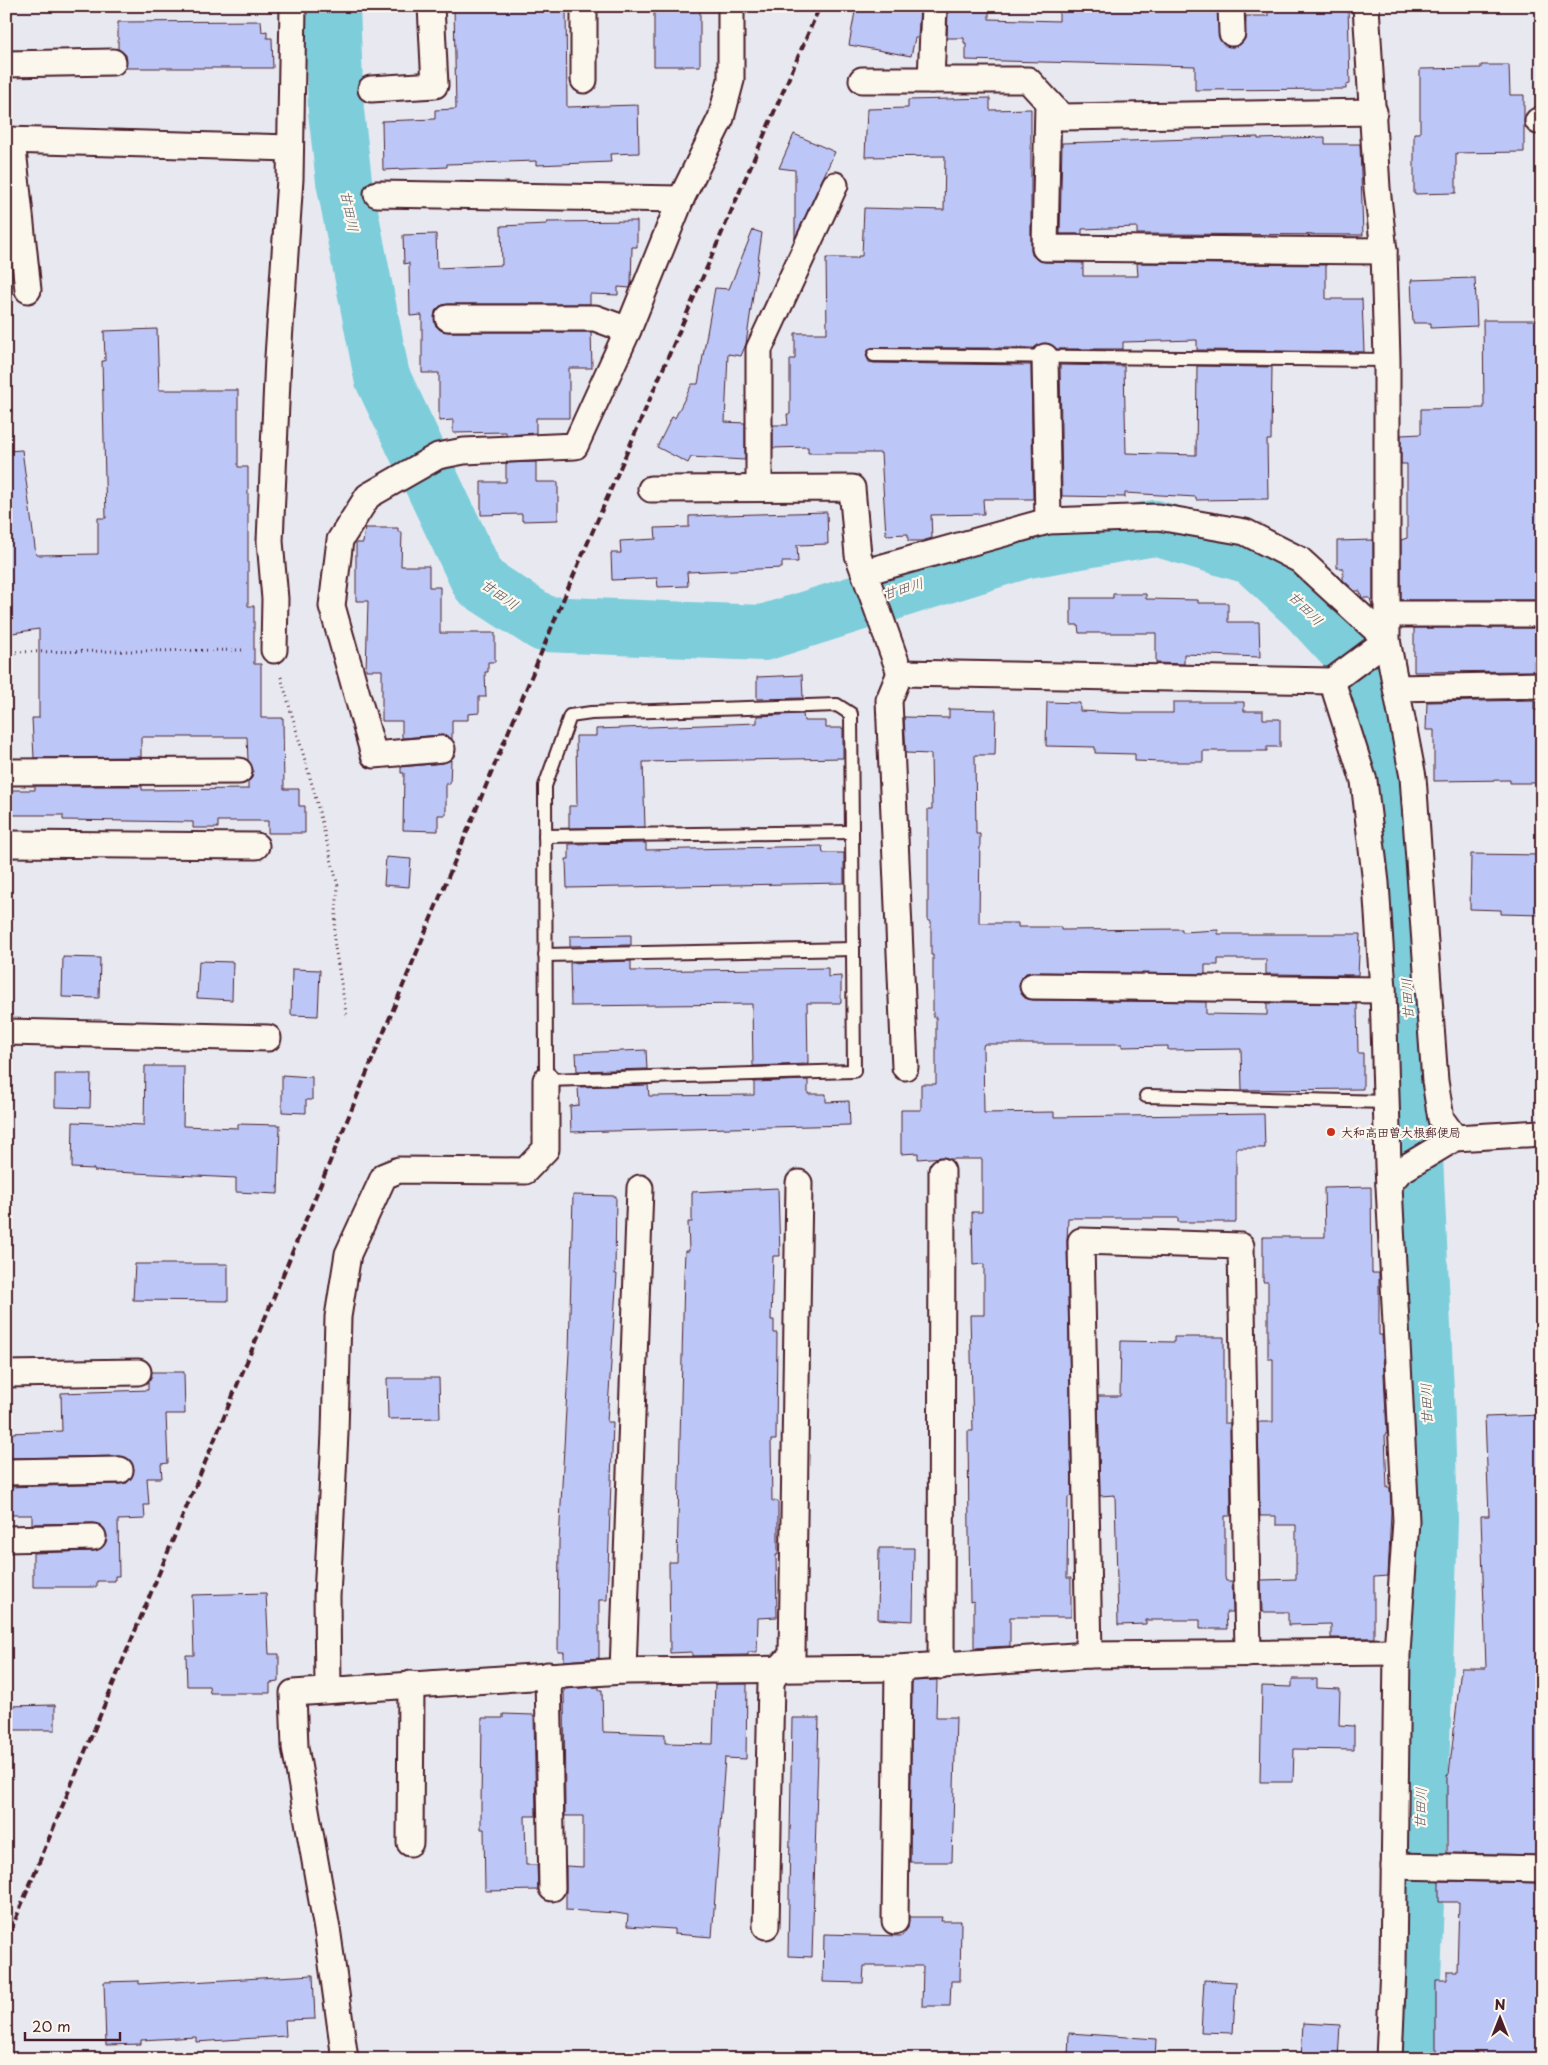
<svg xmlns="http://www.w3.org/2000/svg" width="1548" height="2065" font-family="'Playpen Sans','Klee One',sans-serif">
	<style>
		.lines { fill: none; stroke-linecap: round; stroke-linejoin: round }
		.river { stroke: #7ecddb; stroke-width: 56 }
		.building { fill: #bcc7f8; stroke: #4a1f2b }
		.lane-casing { stroke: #4a1f2b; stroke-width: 16 }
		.street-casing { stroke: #4a1f2b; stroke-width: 29 }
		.path { stroke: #4a1f2b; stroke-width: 3; stroke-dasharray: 1 4; stroke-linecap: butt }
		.lane { stroke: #fbf7ec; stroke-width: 12 }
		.street { stroke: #fbf7ec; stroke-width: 25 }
		.rail { stroke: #4a1f2b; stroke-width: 4; stroke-dasharray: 8 4; stroke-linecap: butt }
		.poi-dot { fill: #c8321e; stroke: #fbf7ec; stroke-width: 2 }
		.labels { text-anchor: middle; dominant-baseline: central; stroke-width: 4.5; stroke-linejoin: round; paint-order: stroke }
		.poi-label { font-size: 12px; font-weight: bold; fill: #4a1f2b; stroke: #fbf7ec; text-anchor: start }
		.water-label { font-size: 14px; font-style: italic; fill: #5a5360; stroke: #fbf7ec }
	</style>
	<rect width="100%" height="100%" fill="#e8e9f0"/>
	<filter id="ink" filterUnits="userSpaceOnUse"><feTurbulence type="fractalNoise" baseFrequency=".02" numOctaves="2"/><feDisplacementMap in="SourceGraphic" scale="10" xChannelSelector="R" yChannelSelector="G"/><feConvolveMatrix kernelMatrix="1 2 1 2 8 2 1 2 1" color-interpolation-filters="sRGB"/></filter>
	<g filter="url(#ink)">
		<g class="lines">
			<path class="river" d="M 332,6 L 336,111 L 344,181 L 382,377 L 479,582 L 544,624 L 763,633 L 1023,551 L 1155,528 L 1253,557 L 1307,607 L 1367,672 L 1397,773 L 1426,1391 L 1430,1520 L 1427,1612 L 1410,2059"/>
		</g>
		<g class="building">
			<path d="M 454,6 L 566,6 L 567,107 L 638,105 L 639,153 L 610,154 L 611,162 L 536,165 L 536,161 L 447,164 L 447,167 L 383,170 L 382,121 L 435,119 L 435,110 L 456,109 Z"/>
			<rect x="654" y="6" width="46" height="60"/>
			<path d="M 856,6 L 920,6 L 918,38 L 915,38 L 911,56 L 849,45 Z"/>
			<path d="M 1059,6 L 1217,6 L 1220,40 L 1225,45 L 1232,47 L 1240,45 L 1245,39 L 1246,16 L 1268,16 L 1268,8 L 1274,8 L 1274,6 L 1348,6 L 1350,84 L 1346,85 L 1346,89 L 1195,90 L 1195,66 L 966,60 L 966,43 L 964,43 L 964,38 L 947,38 L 948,11 L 989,11 L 989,19 L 1059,21 Z"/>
			<path d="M 261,21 L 262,32 L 267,31 L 267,38 L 272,38 L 273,68 L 126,68 L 126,55 L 118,49 L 118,22 Z"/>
			<path d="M 1481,65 L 1509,65 L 1510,95 L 1524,95 L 1524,152 L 1456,153 L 1456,193 L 1414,194 L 1414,133 L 1420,133 L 1420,69 L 1481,68 Z"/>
			<path d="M 990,98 L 990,110 L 1031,109 L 1031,248 L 1032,255 L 1037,260 L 1045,262 L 1083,263 L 1083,276 L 1138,276 L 1137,263 L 1326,265 L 1326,299 L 1362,299 L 1364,352 L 1197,350 L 1197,340 L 1123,342 L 1123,349 L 1056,349 L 1045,343 L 1034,348 L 870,348 L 866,355 L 869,362 L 874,363 L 1031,365 L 1033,499 L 983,499 L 984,514 L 931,515 L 932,538 L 922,541 L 908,541 L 908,534 L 886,535 L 881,453 L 808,453 L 808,447 L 773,448 L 773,425 L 788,425 L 787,414 L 790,414 L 790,359 L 795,359 L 795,333 L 827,333 L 826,258 L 858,258 L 858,256 L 862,256 L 864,208 L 944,210 L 945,156 L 865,157 L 867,109 L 908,108 L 908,100 Z"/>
			<path d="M 794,134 L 835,152 L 795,238 L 795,170 L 779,168 Z"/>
			<path d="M 1258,137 L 1258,139 L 1325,137 L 1325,144 L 1360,144 L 1363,235 L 1137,234 L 1137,227 L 1082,229 L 1082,234 L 1060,234 L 1062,143 Z"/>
			<path d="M 637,221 L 637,247 L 632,247 L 631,284 L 630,288 L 618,287 L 618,295 L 590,294 L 590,304 L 448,304 L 440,306 L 435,311 L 435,325 L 440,330 L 448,332 L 591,332 L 592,368 L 569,368 L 569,418 L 536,418 L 536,433 L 506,435 L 506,432 L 453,433 L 453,420 L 439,421 L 439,373 L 422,373 L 422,315 L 410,316 L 409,263 L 404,264 L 403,235 L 436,234 L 437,268 L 502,265 L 501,226 L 547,224 L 547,222 Z"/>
			<path d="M 753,230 L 762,233 L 746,344 L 741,356 L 728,354 L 725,422 L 745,423 L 745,460 L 691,457 L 688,463 L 657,447 L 672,417 L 675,418 L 692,384 L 698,384 L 715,288 L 729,289 Z"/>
			<path d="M 1475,278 L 1477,326 L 1431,328 L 1431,323 L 1413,323 L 1411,280 Z"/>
			<path d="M 1483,320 L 1542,320 L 1542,600 L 1401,600 L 1401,540 L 1407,538 L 1407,464 L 1401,464 L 1401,435 L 1421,434 L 1421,409 L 1484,408 Z"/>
			<path d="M 157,329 L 159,390 L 238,390 L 238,467 L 248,467 L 248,606 L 254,606 L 254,664 L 261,664 L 261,718 L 283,718 L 284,789 L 299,789 L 299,806 L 305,806 L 305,833 L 268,833 L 268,821 L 218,821 L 218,828 L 193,828 L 193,822 L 63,820 L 63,815 L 6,815 L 6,790 L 35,790 L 35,786 L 142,786 L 142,790 L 248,789 L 248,782 L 252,778 L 253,770 L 248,760 L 247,737 L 141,737 L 141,757 L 34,758 L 32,718 L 39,718 L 39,629 L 6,634 L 6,451 L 22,450 L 36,555 L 98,554 L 98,518 L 106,518 L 102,361 L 105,361 L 104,331 Z"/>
			<path d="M 1060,365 L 1124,366 L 1126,453 L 1196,455 L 1197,366 L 1272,367 L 1271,440 L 1267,440 L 1268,499 L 1196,500 L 1196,497 L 1125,493 L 1125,497 L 1062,496 Z"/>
			<path d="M 536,462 L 536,482 L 558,482 L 558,520 L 522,521 L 522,514 L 481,515 L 481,482 L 506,482 L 506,463 Z"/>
			<path d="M 827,512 L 828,544 L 797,545 L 798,562 L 782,562 L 782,568 L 687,572 L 688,586 L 658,587 L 657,578 L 612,580 L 611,553 L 621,553 L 620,541 L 656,539 L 655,528 L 689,527 L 689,516 Z"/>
			<path d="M 365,528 L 398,528 L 398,532 L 402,532 L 401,566 L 429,566 L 429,587 L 440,587 L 440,633 L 495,633 L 495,662 L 488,662 L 488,672 L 485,672 L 486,697 L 479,697 L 479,713 L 468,714 L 468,720 L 452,720 L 452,739 L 441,735 L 402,738 L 402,721 L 382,721 L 382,670 L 366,670 L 368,601 L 356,601 L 356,543 L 363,543 Z"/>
			<path d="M 1373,540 L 1373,607 L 1372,607 L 1370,598 L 1362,598 L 1360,591 L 1355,591 L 1343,580 L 1343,568 L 1337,568 L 1337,541 Z"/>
			<path d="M 1113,594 L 1146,594 L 1146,599 L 1198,600 L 1198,603 L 1228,603 L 1228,622 L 1259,622 L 1260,657 L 1184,654 L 1184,664 L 1156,663 L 1156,633 L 1079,633 L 1078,625 L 1071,625 L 1071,598 L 1113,598 Z"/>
			<path d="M 1414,628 L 1542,628 L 1542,660 L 1534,660 L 1534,671 L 1414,672 Z"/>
			<path d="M 802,675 L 803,698 L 757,699 L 757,677 Z"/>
			<path d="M 1534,700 L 1534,710 L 1542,710 L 1542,783 L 1510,783 L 1510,780 L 1434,781 L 1434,730 L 1426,730 L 1427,702 Z"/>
			<path d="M 1047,702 L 1080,703 L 1080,711 L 1122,713 L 1173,713 L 1173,702 L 1244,702 L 1244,711 L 1263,711 L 1263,719 L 1280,719 L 1280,747 L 1267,747 L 1267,751 L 1203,751 L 1203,762 L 1161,762 L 1135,761 L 1135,754 L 1095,753 L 1095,747 L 1046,746 Z"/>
			<path d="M 949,709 L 996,710 L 995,755 L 975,755 L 976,834 L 980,834 L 979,923 L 1018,923 L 1018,927 L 1061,927 L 1061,930 L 1182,929 L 1182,932 L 1218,930 L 1218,934 L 1360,934 L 1358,975 L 1266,974 L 1266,959 L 1218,959 L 1218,965 L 1205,965 L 1205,974 L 1033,972 L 1026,973 L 1021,978 L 1019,986 L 1025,998 L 1033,1000 L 1206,1002 L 1206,1014 L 1267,1015 L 1267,1003 L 1357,1004 L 1358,1053 L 1363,1053 L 1363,1089 L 1242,1090 L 1241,1049 L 1168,1050 L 1168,1046 L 1122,1047 L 1122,1044 L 984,1044 L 983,1047 L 984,1113 L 1054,1112 L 1054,1117 L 1264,1114 L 1265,1148 L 1236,1148 L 1236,1222 L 1178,1222 L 1178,1218 L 1068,1218 L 1067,1241 L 1072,1496 L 1068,1497 L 1067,1578 L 1071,1578 L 1071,1617 L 1010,1617 L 1010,1646 L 991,1647 L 974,1648 L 974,1601 L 970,1602 L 969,1533 L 968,1431 L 973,1431 L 970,1315 L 984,1315 L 984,1264 L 973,1265 L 972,1212 L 982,1212 L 982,1159 L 950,1159 L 943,1157 L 918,1159 L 918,1153 L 901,1154 L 901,1110 L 921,1110 L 921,1084 L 936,1084 L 936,1017 L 933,1017 L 933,955 L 931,955 L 931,921 L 928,921 L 928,809 L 932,809 L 931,754 L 906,753 L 904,717 L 949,718 Z"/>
			<path d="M 803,714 L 804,721 L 826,721 L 826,728 L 843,728 L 843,758 L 643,762 L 645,827 L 569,828 L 569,806 L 577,806 L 576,736 L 596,736 L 596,729 L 757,723 L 757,716 Z"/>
			<path d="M 451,760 L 450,784 L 446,784 L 446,815 L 438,815 L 438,831 L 403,830 L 404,773 L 401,773 L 401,767 L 443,763 Z"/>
			<path d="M 646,843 L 646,850 L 822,846 L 823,853 L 844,853 L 844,883 L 567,888 L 566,859 L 569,859 L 569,844 Z"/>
			<path d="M 1471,854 L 1542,855 L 1542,915 L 1501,914 L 1501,910 L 1470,909 Z"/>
			<path d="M 386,857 L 411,859 L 409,887 L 384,885 Z"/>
			<path d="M 631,935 L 631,945 L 570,946 L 570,936 Z"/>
			<path d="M 63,957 L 100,958 L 99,998 L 62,997 Z"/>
			<path d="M 199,961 L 233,962 L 232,1000 L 197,998 Z"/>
			<path d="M 631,961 L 631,971 L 828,968 L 828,977 L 841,976 L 841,1003 L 807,1003 L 808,1064 L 753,1066 L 752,1004 L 571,1006 L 570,963 Z"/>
			<path d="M 292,969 L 320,970 L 318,1016 L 291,1015 Z"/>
			<path d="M 646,1050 L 647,1069 L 577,1071 L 576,1053 Z"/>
			<path d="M 145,1066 L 184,1066 L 183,1126 L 238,1128 L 238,1124 L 280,1125 L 278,1194 L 236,1192 L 236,1178 L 94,1171 L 94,1169 L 72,1168 L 73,1122 L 144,1125 Z"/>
			<path d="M 55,1074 L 91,1074 L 90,1108 L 55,1107 Z"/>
			<path d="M 282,1075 L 312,1077 L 312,1100 L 306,1100 L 306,1113 L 282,1112 Z"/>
			<path d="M 808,1080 L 808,1094 L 826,1094 L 826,1102 L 849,1101 L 850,1125 L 571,1132 L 570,1106 L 579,1105 L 578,1087 L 648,1085 L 649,1096 L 754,1095 L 754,1082 Z"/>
			<path d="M 1371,1187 L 1372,1273 L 1379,1273 L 1379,1335 L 1382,1335 L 1387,1434 L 1385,1434 L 1387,1488 L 1390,1488 L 1391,1512 L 1388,1576 L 1374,1577 L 1374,1638 L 1331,1638 L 1331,1624 L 1288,1625 L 1288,1612 L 1262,1612 L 1261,1580 L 1296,1579 L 1296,1525 L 1276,1525 L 1276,1516 L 1260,1516 L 1258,1422 L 1273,1422 L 1273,1359 L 1268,1359 L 1268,1282 L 1263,1282 L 1263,1237 L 1325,1237 L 1324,1188 Z"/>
			<path d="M 778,1188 L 780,1256 L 773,1256 L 771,1320 L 774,1320 L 774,1333 L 777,1333 L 776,1440 L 771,1440 L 772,1501 L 778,1501 L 778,1555 L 776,1555 L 777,1617 L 758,1618 L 757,1652 L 748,1652 L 748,1655 L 692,1656 L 692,1652 L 670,1653 L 669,1562 L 677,1562 L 684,1276 L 685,1251 L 689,1251 L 688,1222 L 692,1222 L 692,1192 Z"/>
			<path d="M 573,1195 L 616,1196 L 615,1274 L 617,1274 L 607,1422 L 613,1422 L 607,1600 L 599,1600 L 599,1658 L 564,1661 L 564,1652 L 558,1652 L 559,1542 L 569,1352 Z"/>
			<path d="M 135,1264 L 228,1264 L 228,1301 L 133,1300 Z"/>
			<path d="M 1174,1337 L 1224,1337 L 1224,1423 L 1230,1423 L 1231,1516 L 1225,1516 L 1225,1577 L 1226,1581 L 1232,1581 L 1233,1612 L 1226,1612 L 1227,1629 L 1200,1629 L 1200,1620 L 1146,1620 L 1146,1624 L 1118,1625 L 1115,1495 L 1100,1496 L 1098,1396 L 1120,1396 L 1121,1341 L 1174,1342 Z"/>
			<path d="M 152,1372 L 184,1372 L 185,1414 L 166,1414 L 168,1463 L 161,1464 L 162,1478 L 147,1478 L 149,1505 L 144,1505 L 145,1519 L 118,1520 L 119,1576 L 115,1576 L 115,1581 L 97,1581 L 97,1587 L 33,1587 L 33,1553 L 94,1551 L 105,1544 L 107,1536 L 100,1525 L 93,1523 L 32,1524 L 32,1515 L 6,1515 L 6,1487 L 120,1484 L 127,1483 L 132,1477 L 134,1469 L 127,1458 L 120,1456 L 11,1458 L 10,1433 L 62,1431 L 61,1393 L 148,1390 L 148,1382 Z"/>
			<path d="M 387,1378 L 439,1378 L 440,1418 L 388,1419 Z"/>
			<path d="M 1542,1415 L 1542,1820 L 1538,1820 L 1538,1855 L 1447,1853 L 1447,1774 L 1449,1774 L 1461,1668 L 1486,1668 L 1481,1516 L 1489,1516 L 1485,1417 Z"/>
			<path d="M 879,1548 L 914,1548 L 913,1621 L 878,1619 Z"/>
			<path d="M 266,1593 L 269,1654 L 279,1654 L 279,1682 L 270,1683 L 270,1693 L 210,1693 L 209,1686 L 187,1686 L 186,1655 L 194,1655 L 192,1595 Z"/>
			<path d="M 1292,1679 L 1317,1679 L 1317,1688 L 1340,1689 L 1339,1725 L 1354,1726 L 1354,1750 L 1294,1749 L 1293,1782 L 1260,1782 L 1262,1686 L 1292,1687 Z"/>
			<path d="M 937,1680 L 936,1717 L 956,1717 L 952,1862 L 910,1862 L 912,1681 Z"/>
			<path d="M 715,1684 L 747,1684 L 746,1759 L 725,1758 L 712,1937 L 674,1934 L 674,1929 L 627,1926 L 628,1915 L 616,1913 L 566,1910 L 566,1866 L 583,1867 L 583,1816 L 565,1816 L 564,1689 L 599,1687 L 599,1690 L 602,1690 L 603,1732 L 665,1734 L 665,1743 L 713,1744 Z"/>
			<path d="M 55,1705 L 55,1730 L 6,1730 L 6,1706 Z"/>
			<path d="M 503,1714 L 534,1715 L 536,1816 L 525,1816 L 526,1865 L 537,1865 L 538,1890 L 485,1891 L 484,1829 L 481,1829 L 481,1805 L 482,1718 L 503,1718 Z"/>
			<path d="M 792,1718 L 819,1718 L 812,1957 L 788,1956 Z"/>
			<path d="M 1439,1881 L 1539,1883 L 1539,1887 L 1542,1887 L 1542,2059 L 1482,2059 L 1482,2053 L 1436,2053 L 1436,1980 L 1447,1980 L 1447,1971 L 1457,1971 L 1459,1902 L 1439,1902 Z"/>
			<path d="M 909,1917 L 942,1917 L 941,1921 L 961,1921 L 960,1981 L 951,1981 L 950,2006 L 922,2006 L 923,1966 L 864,1966 L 863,1983 L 823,1982 L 824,1934 L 902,1936 L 908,1928 Z"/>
			<path d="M 313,1975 L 315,2019 L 285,2020 L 286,2036 L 196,2042 L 196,2037 L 141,2040 L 141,2044 L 106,2045 L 104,1982 L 139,1981 L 139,1984 L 191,1981 L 191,1982 Z"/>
			<path d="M 1204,1980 L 1236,1982 L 1233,2033 L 1201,2032 Z"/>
			<path d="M 1303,2023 L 1340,2025 L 1338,2059 L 1301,2059 Z"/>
			<path d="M 1069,2033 L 1156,2039 L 1155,2059 L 1068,2059 Z"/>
		</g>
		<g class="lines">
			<g class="lane-casing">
				<g id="lane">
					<path d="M 874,355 L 1387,360"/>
					<path d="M 837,705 L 851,714 L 854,1071 L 546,1080 L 545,786 L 570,716 L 591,713 Z"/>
					<path d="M 545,836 L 852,832"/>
					<path d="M 545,955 L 853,949"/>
					<path d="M 1146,1096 L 1387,1102"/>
				</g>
			</g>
			<g class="street-casing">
				<g id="street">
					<path d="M 584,6 L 584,80"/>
					<path d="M 1231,6 L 1232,33"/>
					<path d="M 1366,6 L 1377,188 L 1384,251 L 1387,360 L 1387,640 L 1413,777 L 1435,1081 L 1441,1119 L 1455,1138"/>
					<path d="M 6,64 L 113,62"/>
					<path d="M 862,80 L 1028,80 L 1062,117 L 1374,112"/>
					<path d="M 931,80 L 934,6"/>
					<path d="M 371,89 L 435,85 L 431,6"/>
					<path d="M 1048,102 L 1045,248 L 1384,251"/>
					<path d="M 1538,121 L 1542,121"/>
					<path d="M 6,140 L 290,148"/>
					<path d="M 12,140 L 28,290"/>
					<path d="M 377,194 L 681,199"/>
					<path d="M 448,318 L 595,318 L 628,330"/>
					<path d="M 1045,357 L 1048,521"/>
					<path d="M 759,487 L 759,349 L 835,185"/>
					<path d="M 651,489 L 852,488 L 858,555 L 900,673 L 1332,681 L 1387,640 L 1300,560 L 1245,532 L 1158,517 L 1048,521 L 865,572"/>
					<path d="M 1387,614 L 1542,614"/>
					<path d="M 274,650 L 275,599 L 270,541 L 278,357 L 290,179 L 293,6"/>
					<path d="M 900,673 L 889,700 L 905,1067"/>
					<path d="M 1332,681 L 1364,781 L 1376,883 L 1383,990 L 1388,1166 L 1406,1521 L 1397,1652 L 1393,1966 L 1389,2059"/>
					<path d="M 1396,688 L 1542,685"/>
					<path d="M 442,749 L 374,755 L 332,606 L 340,540 L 368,496 L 438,456 L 464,451 L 575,446 L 628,330 L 681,199 L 721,118 L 731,80 L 731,6"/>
					<path d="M 6,772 L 239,771"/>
					<path d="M 6,844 L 256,846"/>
					<path d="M 1033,986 L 1383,990"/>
					<path d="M 6,1032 L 268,1038"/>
					<path d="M 1389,1184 L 1400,1171 L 1455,1138 L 1542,1133"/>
					<path d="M 6,1374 L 138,1372"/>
					<path d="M 6,1472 L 120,1470"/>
					<path d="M 6,1539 L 93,1537"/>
					<path d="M 1089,1655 L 1081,1241 L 1241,1246 L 1248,1654"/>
					<path d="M 941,1666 L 942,1171"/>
					<path d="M 623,1671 L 640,1188"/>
					<path d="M 548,1675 L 552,1888"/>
					<path d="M 328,1690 L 327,1597 L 335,1433 L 338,1317 L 348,1254 L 384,1176 L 399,1170 L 525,1171 L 546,1149 L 546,1080"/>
					<path d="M 410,1843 L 411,1684"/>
					<path d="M 1394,1866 L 1542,1869"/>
					<path d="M 895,1921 L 898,1668"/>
					<path d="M 766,1926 L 771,1682 L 778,1670 L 792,1655 L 799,1183"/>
					<path d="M 345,2059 L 328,1935 L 295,1747 L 293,1693 L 623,1671 L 898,1668 L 1089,1655 L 1397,1652"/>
				</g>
			</g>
			<g class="path">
				<path d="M 6,652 L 246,650"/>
				<path d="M 281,677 L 313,788 L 338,886 L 334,941 L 347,1018"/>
			</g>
			<use href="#lane" class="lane"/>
			<use href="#street" class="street"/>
			<path class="rail" d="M 6,1942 L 566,593 L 820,6"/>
		</g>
	</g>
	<circle class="poi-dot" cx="1331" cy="1132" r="5"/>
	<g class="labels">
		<g class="poi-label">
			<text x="1341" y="1132">大和高田曽大根郵便局</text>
		</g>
		<g class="water-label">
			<text transform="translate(350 211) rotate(79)">甘田川</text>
			<text transform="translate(903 588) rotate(-17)">甘田川</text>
			<text transform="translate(500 594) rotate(35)">甘田川</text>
			<text transform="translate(1306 608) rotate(45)">甘田川</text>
			<text transform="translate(1407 999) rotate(-93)">甘田川</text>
			<text transform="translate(1426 1404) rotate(-92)">甘田川</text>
			<text transform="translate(1420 1808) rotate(-88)">甘田川</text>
		</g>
	</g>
	<rect width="1548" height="2065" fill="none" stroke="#fbf7ec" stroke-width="25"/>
	<rect x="12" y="12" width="1523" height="2040" fill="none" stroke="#4a1f2b" stroke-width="2" filter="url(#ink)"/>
	<g transform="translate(1500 2018)" stroke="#fbf7ec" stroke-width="4" paint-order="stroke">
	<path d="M0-4L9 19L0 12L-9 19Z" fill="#4a1f2b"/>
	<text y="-8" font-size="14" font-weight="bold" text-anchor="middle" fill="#4a1f2b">N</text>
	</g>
	<path d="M25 2032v8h95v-8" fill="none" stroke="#4a1f2b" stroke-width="2.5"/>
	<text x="32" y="2032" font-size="15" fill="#4a1f2b" stroke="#fbf7ec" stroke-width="4" paint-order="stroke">20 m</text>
</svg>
